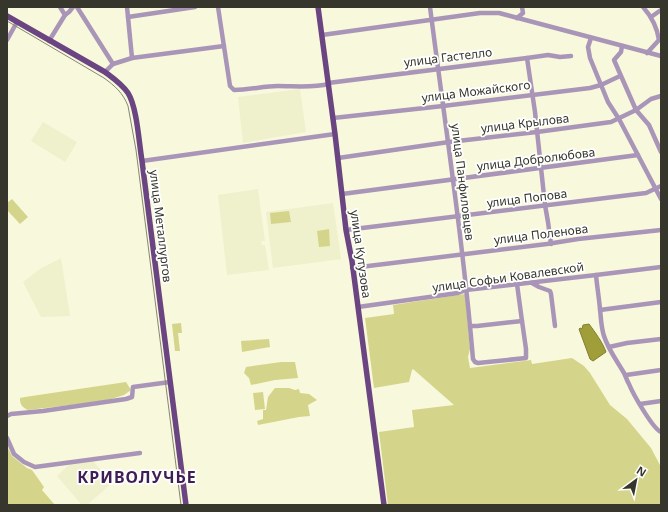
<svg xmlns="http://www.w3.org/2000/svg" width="668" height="512" font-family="'Noto Sans',sans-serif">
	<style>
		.built { fill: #eff0cc }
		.green { fill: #d4d58b }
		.water { fill: #9f9e38; stroke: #807f34 }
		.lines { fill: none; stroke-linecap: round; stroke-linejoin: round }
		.minor { stroke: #a995b8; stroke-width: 4.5 }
		.major { stroke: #6a4582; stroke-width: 5.5 }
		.tram { stroke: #868675; stroke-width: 1 }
		.labels { text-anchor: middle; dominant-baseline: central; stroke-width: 3.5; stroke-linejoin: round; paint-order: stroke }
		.street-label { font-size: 12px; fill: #36362c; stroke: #fff }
		.district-label { font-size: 16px; font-weight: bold; letter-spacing: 1px; fill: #401e55; stroke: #fff }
	</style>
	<rect width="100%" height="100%" fill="#f8f8dc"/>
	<g class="built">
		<path d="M 300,89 L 306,132 L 243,143 L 238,97 Z"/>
		<path d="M 43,122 L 77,142 L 65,162 L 31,141 Z"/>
		<path d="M 258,189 L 265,241 L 261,241 L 262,245 L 265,245 L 269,270 L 227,275 L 218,195 Z"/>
		<path d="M 333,203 L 341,259 L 273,268 L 266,212 Z"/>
		<path d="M 61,258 L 70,316 L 41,317 L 23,282 L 40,269 Z"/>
		<path d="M 93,461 L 112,483 L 87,505 L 82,505 L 57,476 L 70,464 Z"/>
	</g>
	<g class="green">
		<path d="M 12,199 L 28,217 L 20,224 L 7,210 L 7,203 Z"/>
		<path d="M 289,211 L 291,222 L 271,224 L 270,213 Z"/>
		<path d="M 329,229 L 330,246 L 319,247 L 317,231 Z"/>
		<path d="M 465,294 L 470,349 L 468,357 L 470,368 L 531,360 L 532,364 L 572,358 L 584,366 L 590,373 L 610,405 L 627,419 L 651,448 L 661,467 L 661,505 L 388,505 L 379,432 L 414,427 L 412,410 L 454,405 L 413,369 L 412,370 L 409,382 L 374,388 L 365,318 L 394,314 L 393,305 Z"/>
		<path d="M 181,323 L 182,333 L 178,333 L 180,351 L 175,351 L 172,324 Z"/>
		<path d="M 269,339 L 270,347 L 242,352 L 241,341 Z"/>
		<path d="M 281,362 L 295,362 L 298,378 L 275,380 L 251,385 L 249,378 L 244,373 L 246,367 Z"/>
		<path d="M 126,382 L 131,390 L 124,395 L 105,401 L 28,410 C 22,407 20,405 20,398 L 25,397 Z"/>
		<path d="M 275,388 L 289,388 L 295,390 L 299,389 L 300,393 L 309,394 L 317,400 L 308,405 L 310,416 L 299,417 L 258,425 L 257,421 L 263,419 L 263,410 L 266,410 L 268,397 Z"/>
		<path d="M 263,392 L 265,409 L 255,410 L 253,393 Z"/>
		<path d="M 8,448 L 12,456 L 27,468 L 32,470 L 44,487 L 42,490 L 55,505 L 7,505 L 7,449 Z"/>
	</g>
	<path class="water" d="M 589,324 C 595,332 603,343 606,352 L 593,361 L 590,359 L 579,329 L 580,328 L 582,329 L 583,325 Z"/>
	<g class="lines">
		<g class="minor">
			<path d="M 60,7 L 65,15"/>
			<path d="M 77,7 L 113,64"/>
			<path d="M 127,7 L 132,58"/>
			<path d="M 218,7 L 230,86 L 234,90 C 249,90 264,86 278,86 C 295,86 313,88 329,84"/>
			<path d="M 430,7 C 445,124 463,241 473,359 L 475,362 L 478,363 L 526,358 L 526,349 L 522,321 L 517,284"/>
			<path d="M 643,7 C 652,17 657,27 659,40"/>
			<path d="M 128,17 L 195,7"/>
			<path d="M 651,17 L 661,10"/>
			<path d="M 517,18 L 523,13 L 522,7"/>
			<path d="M 322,35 L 480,13 L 499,13 L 661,56"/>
			<path d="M 591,38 L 588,47 L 590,58 L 608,102 L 619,119 L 661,199"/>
			<path d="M 7,40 L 17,22"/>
			<path d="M 49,41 L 65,15 L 69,12 L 73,7"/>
			<path d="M 622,46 L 621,52 L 614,60 L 636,110 L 649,125 L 661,152"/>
			<path d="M 647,53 L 659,40 L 661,40"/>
			<path d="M 527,58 L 535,112 L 545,205 L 548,222 L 551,244"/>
			<path d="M 105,72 L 113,64 L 132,58 L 224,46"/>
			<path d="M 328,83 L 527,58 L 548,55 L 560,57 L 571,56"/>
			<path d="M 333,118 L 443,106 L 590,88 L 601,85 L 620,76"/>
			<path d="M 338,158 L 449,142 L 537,132 L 611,122 L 636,110 L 651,99 L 661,96"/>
			<path d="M 142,161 L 335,134"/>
			<path d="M 342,194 L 638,155"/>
			<path d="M 346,230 L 646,193 L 661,186"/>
			<path d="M 352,268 L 547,244 L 578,239 L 661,230"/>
			<path d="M 596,275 C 597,286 599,298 600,309 C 601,318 601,327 604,336 C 608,349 617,361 624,373 C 626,377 627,381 629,384 C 633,394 653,429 661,432"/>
			<path d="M 532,283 L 539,287 L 550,291 L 551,294 L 555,326"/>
			<path d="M 358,307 L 458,293 L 466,290 L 596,275 L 661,267"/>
			<path d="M 600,310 L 661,302"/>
			<path d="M 470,326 L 477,326 L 522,321"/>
			<path d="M 609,347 L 627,343 L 661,339"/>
			<path d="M 626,375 L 661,370"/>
			<path d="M 640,404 L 661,401"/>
			<path d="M 7,416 L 11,414 L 43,411 L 126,399 L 132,397 L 133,387 L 170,382"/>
			<path d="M 7,438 L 14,454 L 24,462 L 35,467 L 140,453"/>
		</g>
		<g class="major">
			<path d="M 318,7 L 335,134 L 346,230 L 352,261 L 384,505"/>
			<path d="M 7,16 L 105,72 C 113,78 122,84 128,93 C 137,107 139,143 142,161 L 186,505"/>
		</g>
		<path class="tram" d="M 7,21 L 104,78 C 115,86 123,93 128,106 L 136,150 L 181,505"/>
	</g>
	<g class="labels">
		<g class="street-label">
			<text transform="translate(448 57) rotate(-7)">улица Гастелло</text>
			<text transform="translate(476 91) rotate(-7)">улица Можайского</text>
			<text transform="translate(525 123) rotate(-7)">улица Крылова</text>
			<text transform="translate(536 159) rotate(-7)">улица Добролюбова</text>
			<text transform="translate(463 182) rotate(83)">улица Панфиловцев</text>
			<text transform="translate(527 198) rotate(-7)">улица Попова</text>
			<text transform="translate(161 226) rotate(83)">улица Металлургов</text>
			<text transform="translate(541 234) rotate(-7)">улица Поленова</text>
			<text transform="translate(361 254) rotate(82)">улица Кутузова</text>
			<text transform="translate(508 277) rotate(-8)">улица Софьи Ковалевской</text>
		</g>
		<g class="district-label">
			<text x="137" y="477">КРИВОЛУЧЬЕ</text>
		</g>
	</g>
	<rect width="668" height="512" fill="none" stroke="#36362c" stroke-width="16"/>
	<g transform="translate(636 480) rotate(32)" stroke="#ffffff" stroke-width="3" paint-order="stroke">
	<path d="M0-3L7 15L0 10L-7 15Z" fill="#36362c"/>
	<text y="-6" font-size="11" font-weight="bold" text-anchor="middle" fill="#36362c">N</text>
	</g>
</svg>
